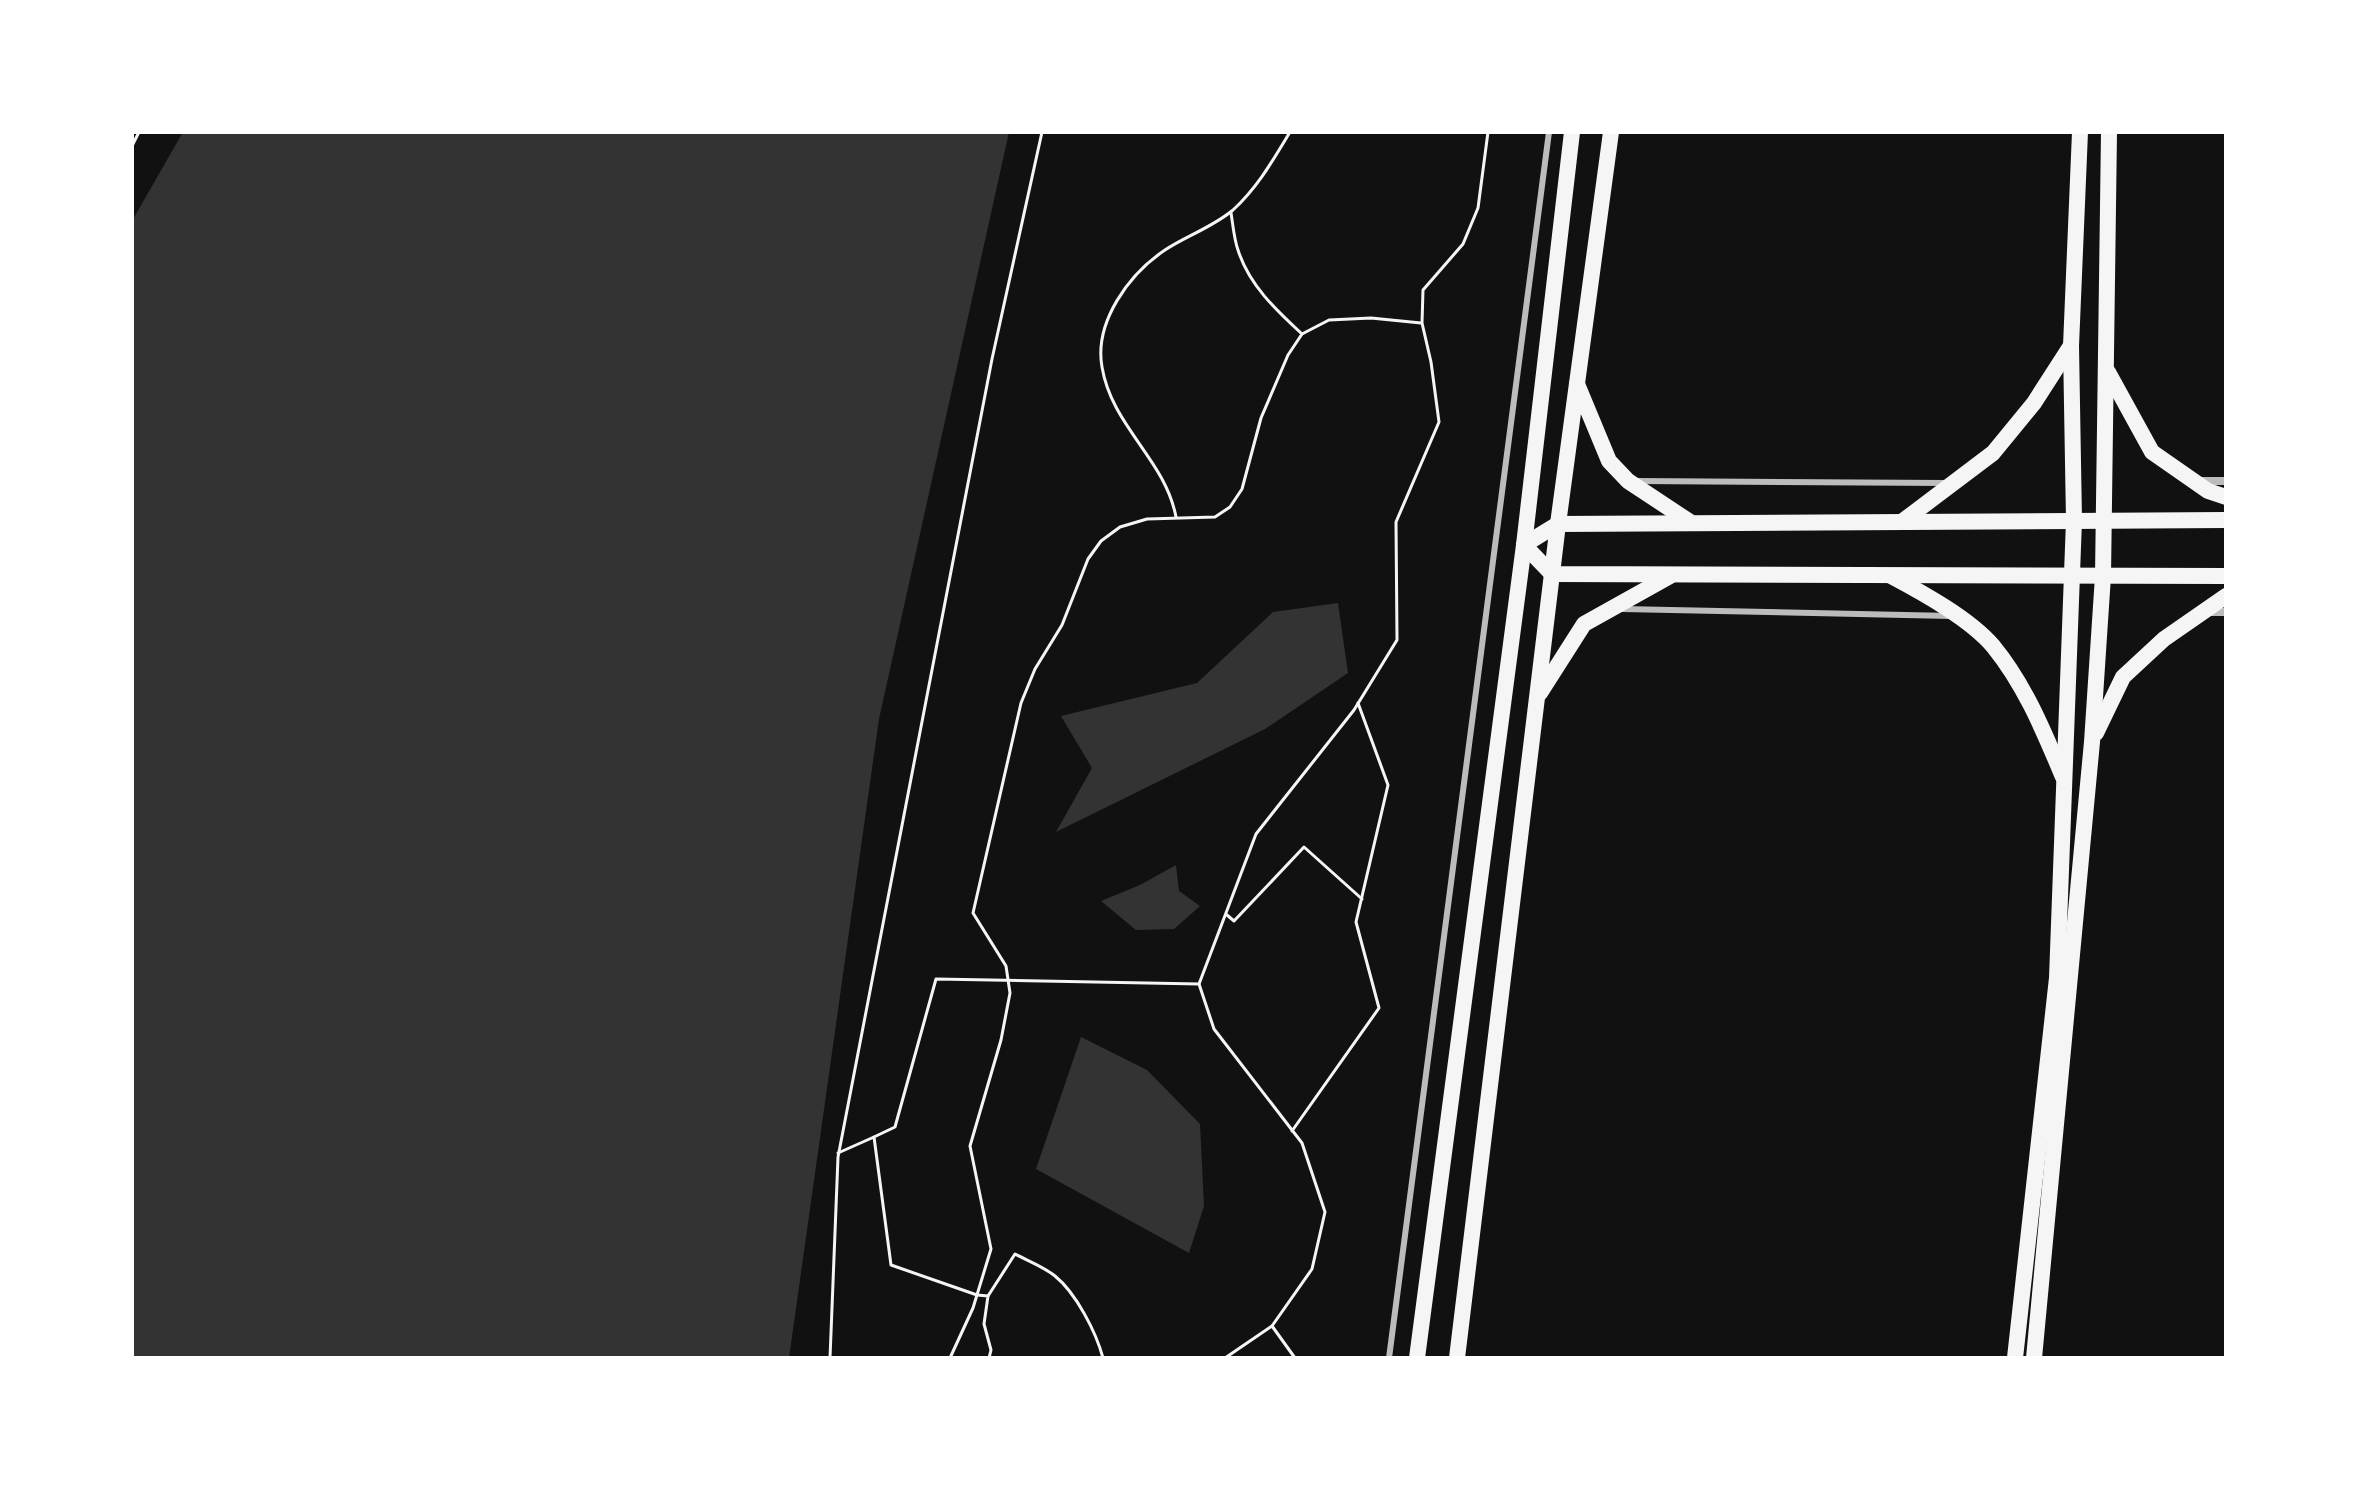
<svg xmlns="http://www.w3.org/2000/svg" width="2358" height="1490" font-family="'Titillium Web',sans-serif">
	<style>
		.water { fill: #333 }
		.lines { fill: none; stroke-linecap: round; stroke-linejoin: round }
		.path { stroke: #f5f5f5; stroke-width: 3 }
		.service { stroke: #bcbcbc; stroke-width: 6 }
		.minor { stroke: #bcbcbc; stroke-width: 8 }
		.secondary { stroke: #f5f5f5; stroke-width: 16 }
	</style>
	<rect width="100%" height="100%" fill="#111"/>
	<g class="water">
		<path d="M 183,132 L 1009,132 L 879,719 L 789,1358 L 132,1358 L 132,221 Z"/>
		<path d="M 1338,603 L 1348,673 L 1265,729 L 1056,832 L 1092,768 L 1061,716 L 1197,683 L 1273,612 Z"/>
		<path d="M 1176,865 L 1179,891 L 1200,906 L 1174,929 L 1136,930 L 1101,901 L 1140,885 Z"/>
		<path d="M 1081,1037 L 1147,1070 L 1200,1124 L 1204,1206 L 1189,1253 L 1036,1169 Z"/>
	</g>
	<g class="lines">
		<g class="path">
			<path d="M 132,146 L 139,132"/>
			<path d="M 1231,213 C 1233,225 1234,239 1238,250 C 1249,285 1276,310 1302,334"/>
			<path d="M 1176,517 C 1165,459 1112,427 1102,367 C 1094,322 1129,274 1165,250 C 1186,236 1213,227 1233,210 C 1258,187 1273,160 1290,132"/>
			<path d="M 1227,915 L 1234,921 L 1304,847 L 1362,899"/>
			<path d="M 1292,1131 L 1379,1008 L 1356,922 L 1388,785 L 1358,703"/>
			<path d="M 874,1137 L 895,1127 L 936,979 L 1199,984"/>
			<path d="M 838,1153 L 874,1137 L 891,1265 L 977,1295 L 988,1296 L 984,1324 L 991,1350 L 989,1358"/>
			<path d="M 988,1296 L 1015,1254 C 1028,1261 1044,1267 1055,1276 C 1076,1293 1096,1332 1103,1358"/>
			<path d="M 1272,1326 L 1295,1358"/>
			<path d="M 830,1358 L 838,1157 L 992,359 L 1042,132"/>
			<path d="M 950,1358 L 973,1308 L 991,1249 L 970,1146 L 1001,1040 L 1010,993 L 1006,966 L 973,913 L 1021,703 L 1035,669 L 1062,625 L 1088,559 L 1101,541 L 1120,527 L 1147,519 L 1215,517 L 1230,507 L 1242,489 L 1261,418 L 1288,355 L 1302,334 L 1329,320 L 1371,318 L 1421,323"/>
			<path d="M 1225,1358 L 1272,1326 L 1312,1269 L 1325,1212 L 1302,1143 L 1214,1029 L 1199,984 L 1256,834 L 1354,710 L 1397,640 L 1396,522 L 1439,422 L 1431,362 L 1422,323 L 1423,290 L 1463,244 L 1478,208 L 1488,132"/>
		</g>
		<g class="service">
			<path d="M 1637,481 L 1946,483"/>
			<path d="M 1622,609 L 1951,616"/>
			<path d="M 1389,1358 L 1549,132"/>
		</g>
		<g class="minor">
			<path d="M 2199,481 L 2226,481"/>
			<path d="M 2208,612 L 2226,612"/>
		</g>
		<g class="secondary">
			<path d="M 2108,372 L 2152,452 L 2208,491 L 2226,497"/>
			<path d="M 1577,384 L 1609,461 L 1628,481 L 1690,522"/>
			<path d="M 1903,521 L 1993,453 L 2034,403 L 2070,347"/>
			<path d="M 1524,545 L 1552,574 L 2226,576"/>
			<path d="M 1524,545 L 1558,524 L 2226,520"/>
			<path d="M 1891,576 C 1923,593 1970,619 1993,646 C 2025,685 2044,732 2063,777"/>
			<path d="M 1540,693 L 1584,624 L 1670,576"/>
			<path d="M 2096,733 L 2123,677 L 2164,639 L 2226,596"/>
			<path d="M 1417,1358 L 1524,545 L 1572,132"/>
			<path d="M 1457,1358 L 1558,524 L 1611,132"/>
			<path d="M 2015,1358 L 2057,978 L 2074,520 L 2071,346 L 2080,132"/>
			<path d="M 2034,1358 L 2092,742 L 2103,576 L 2109,132"/>
		</g>
	</g>
	<rect width="2358" height="1490" fill="none" stroke="#ffffff" stroke-width="268"/>
</svg>
